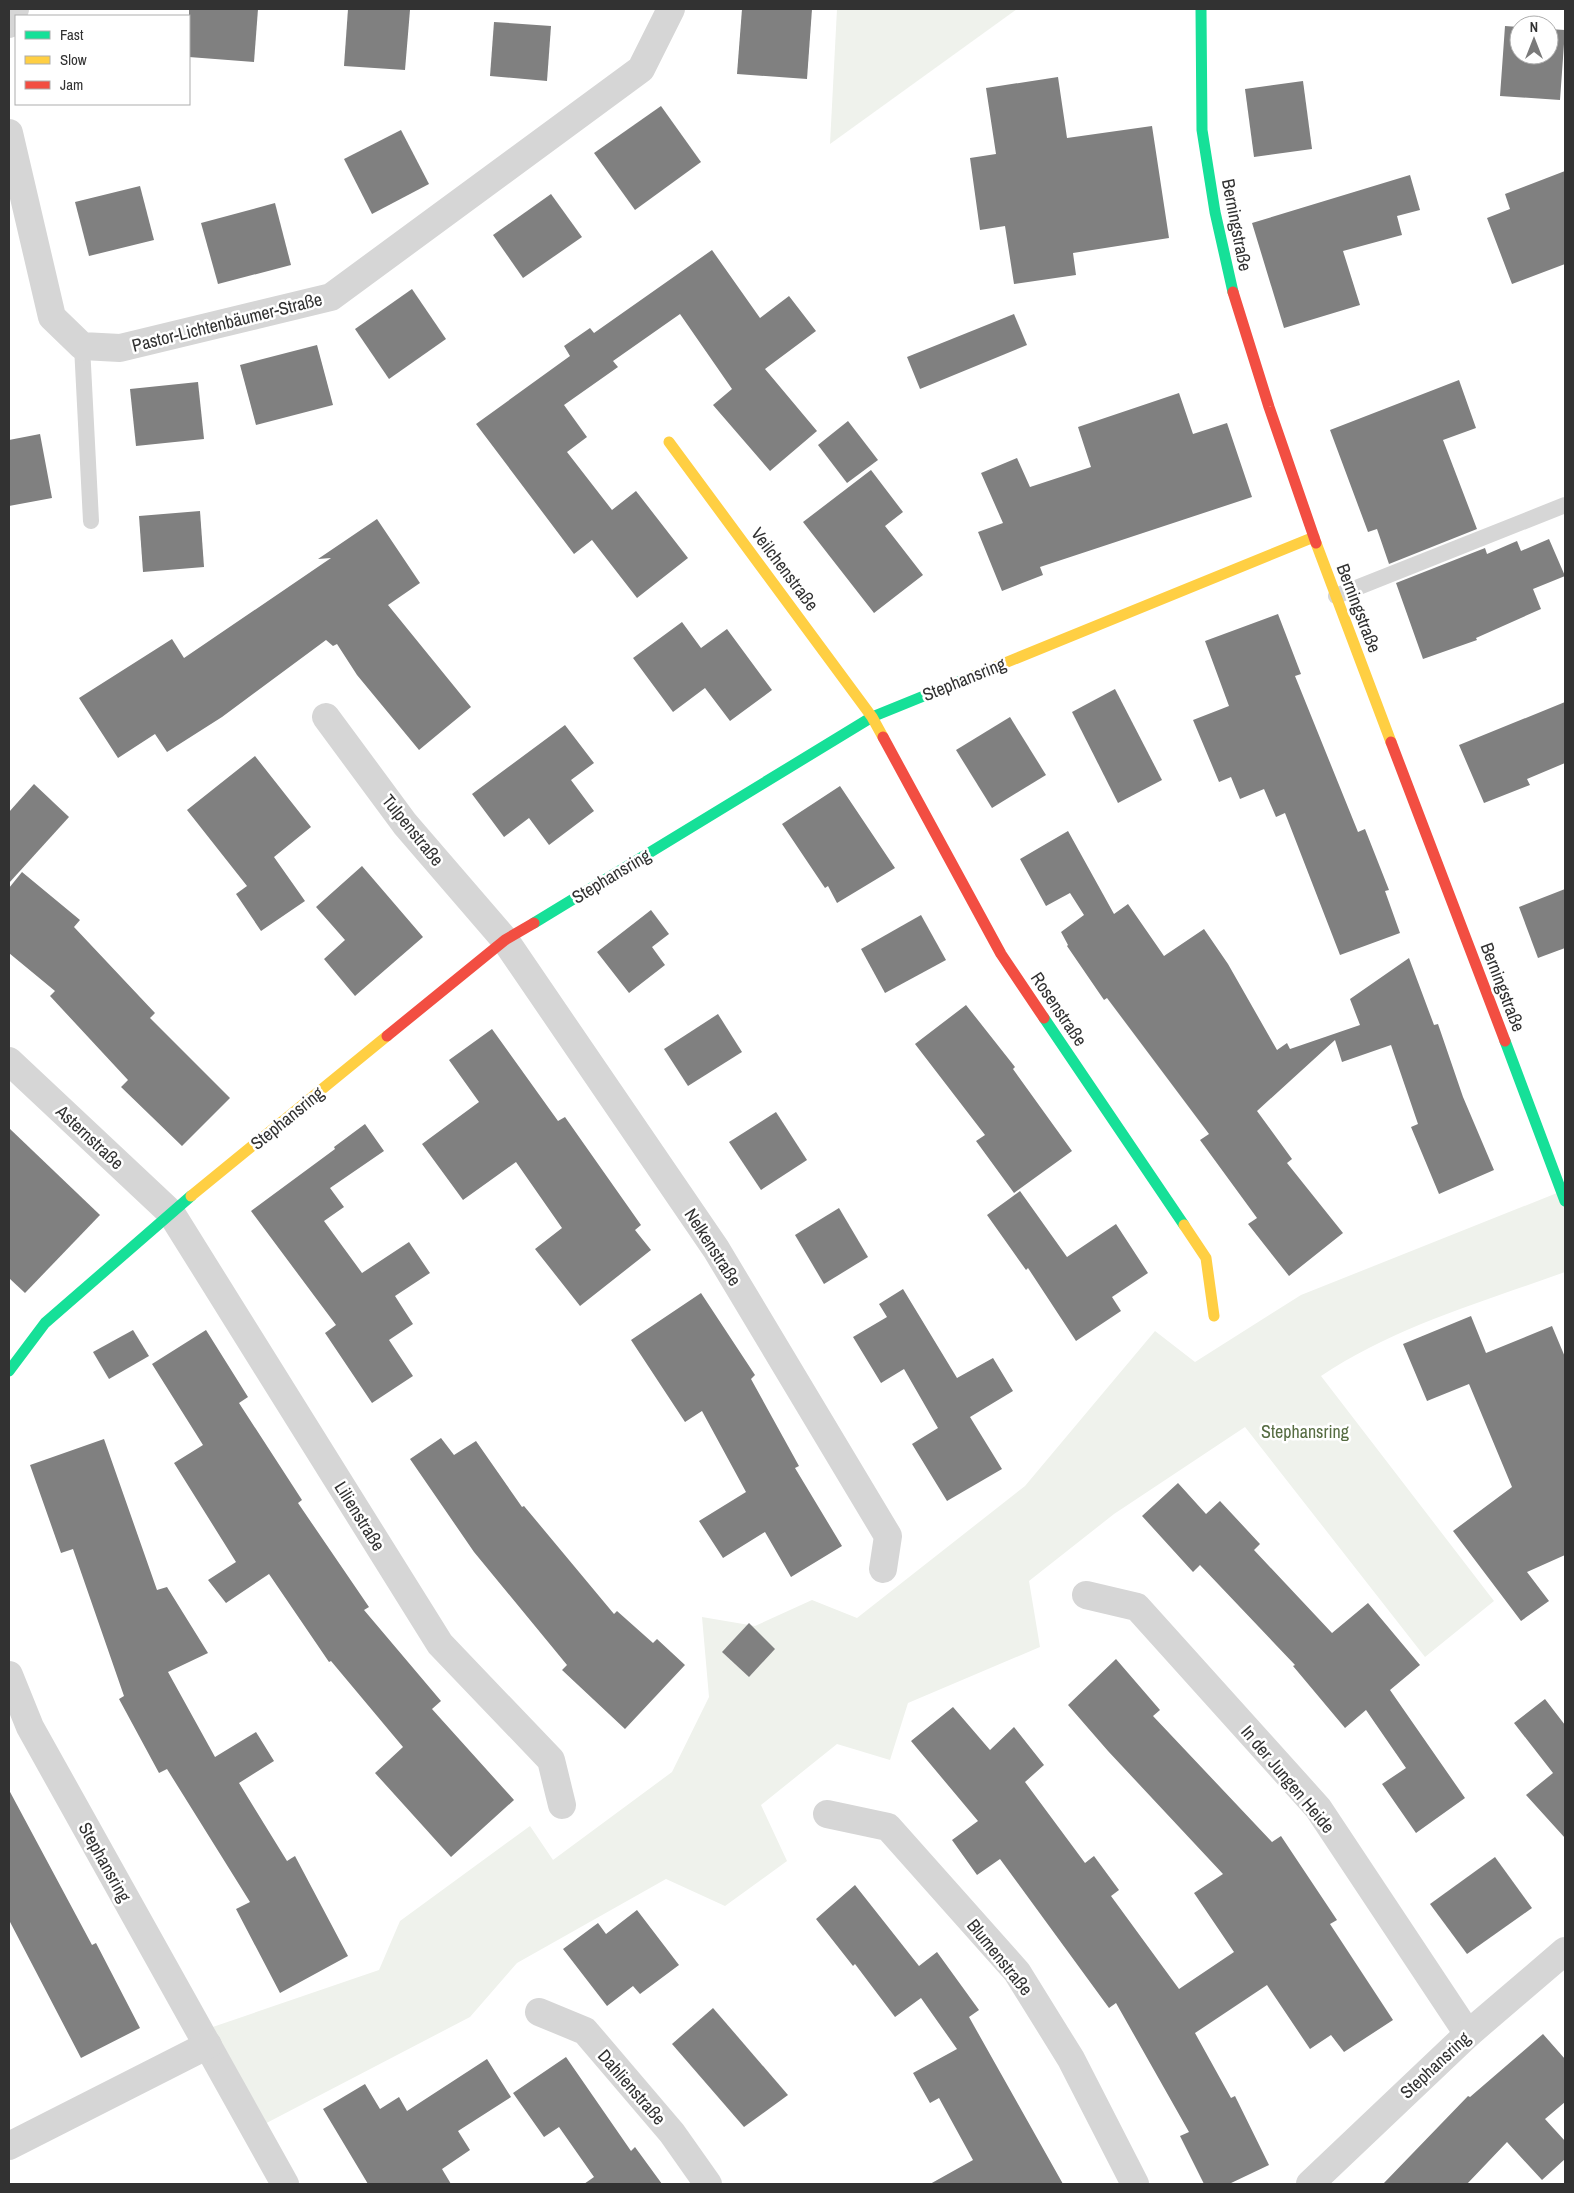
<svg xmlns="http://www.w3.org/2000/svg" width="1574" height="2193" font-family="'Archivo Narrow',sans-serif">
	<style>
		.green { fill: #eff2ec }
		.building { fill: #808080 }
		.lines { fill: none; stroke-linecap: round; stroke-linejoin: round }
		.lane { stroke: #d6d6d6; stroke-width: 16 }
		.street { stroke: #d6d6d6; stroke-width: 28 }
		.fast { stroke: #16e098; stroke-width: 11 }
		.slow { stroke: #ffcf43; stroke-width: 11 }
		.jam { stroke: #f24e42; stroke-width: 11 }
		.labels { text-anchor: middle; dominant-baseline: central; stroke-width: 5; stroke-linejoin: round; paint-order: stroke }
		.street-label { font-size: 18px; fill: #323232; stroke: #fff }
		.park-label { font-size: 18px; fill: #566c42; stroke: #fff }
	</style>
	<rect width="100%" height="100%" fill="#fff"/>
	<g class="green">
		<path d="M 837,9 L 1017,9 L 830,144 Z"/>
		<path d="M 1562,1191 L 1565,1201 L 1565,1272 C 1482,1302 1394,1327 1321,1376 L 1494,1601 L 1425,1657 L 1245,1427 L 1114,1514 L 1029,1581 L 1040,1647 L 908,1703 L 890,1760 L 837,1744 L 761,1805 L 787,1861 L 725,1906 L 666,1879 L 517,1963 L 470,2017 L 255,2129 L 201,2031 L 379,1970 L 400,1921 L 530,1826 L 553,1860 L 672,1772 L 709,1697 L 702,1617 L 755,1626 L 812,1600 L 857,1618 L 1025,1486 L 1155,1331 L 1195,1362 L 1301,1295 Z"/>
	</g>
	<g class="building">
		<path d="M 189,9 L 258,9 L 254,62 L 189,57 Z"/>
		<path d="M 348,9 L 410,10 L 405,70 L 344,66 Z"/>
		<path d="M 742,9 L 812,9 L 807,79 L 737,74 Z"/>
		<path d="M 494,22 L 551,26 L 547,81 L 490,76 Z"/>
		<path d="M 1505,26 L 1519,27 L 1519,55 L 1549,55 L 1549,29 L 1565,30 L 1560,100 L 1500,96 Z"/>
		<path d="M 1058,77 L 1067,138 L 1152,126 L 1169,238 L 1073,253 L 1076,275 L 1014,284 L 1005,226 L 980,230 L 970,158 L 996,154 L 986,88 Z"/>
		<path d="M 1303,81 L 1312,149 L 1254,157 L 1245,89 Z"/>
		<path d="M 661,106 L 701,162 L 635,210 L 594,153 Z"/>
		<path d="M 401,130 L 429,184 L 372,214 L 344,159 Z"/>
		<path d="M 1565,171 L 1565,264 L 1512,284 L 1487,218 L 1510,209 L 1505,194 Z"/>
		<path d="M 1410,175 L 1420,210 L 1397,216 L 1402,235 L 1343,251 L 1360,305 L 1284,328 L 1252,223 Z"/>
		<path d="M 140,186 L 154,240 L 89,256 L 75,202 Z"/>
		<path d="M 551,194 L 582,237 L 523,278 L 493,235 Z"/>
		<path d="M 275,203 L 291,265 L 218,284 L 201,223 Z"/>
		<path d="M 712,250 L 760,318 L 789,296 L 816,331 L 765,369 L 817,431 L 770,471 L 713,405 L 732,389 L 680,314 L 613,361 L 618,367 L 564,405 L 587,437 L 567,452 L 612,510 L 636,491 L 688,558 L 637,598 L 592,540 L 574,554 L 476,424 L 570,356 L 564,346 L 590,328 L 594,333 Z"/>
		<path d="M 412,289 L 446,339 L 389,379 L 355,329 Z"/>
		<path d="M 1014,314 L 1027,345 L 920,389 L 907,357 Z"/>
		<path d="M 317,345 L 333,405 L 256,425 L 240,365 Z"/>
		<path d="M 1459,380 L 1476,428 L 1443,440 L 1477,529 L 1389,564 L 1377,529 L 1368,532 L 1330,430 Z"/>
		<path d="M 198,382 L 204,439 L 136,446 L 130,389 Z"/>
		<path d="M 1179,393 L 1193,434 L 1227,423 L 1252,497 L 1040,567 L 1043,575 L 1002,591 L 978,532 L 1003,523 L 981,473 L 1017,458 L 1030,487 L 1091,467 L 1078,427 Z"/>
		<path d="M 848,421 L 878,460 L 847,483 L 818,445 Z"/>
		<path d="M 40,434 L 52,498 L 9,506 L 9,440 Z"/>
		<path d="M 871,470 L 903,512 L 885,526 L 923,575 L 874,613 L 803,522 Z"/>
		<path d="M 200,511 L 204,567 L 143,572 L 139,516 Z"/>
		<path d="M 377,519 L 420,583 L 388,605 L 471,707 L 419,750 L 357,675 L 337,644 L 333,646 L 326,640 L 222,717 L 167,752 L 155,734 L 118,758 L 79,698 L 172,639 L 184,658 L 331,558 L 318,559 Z"/>
		<path d="M 1549,539 L 1565,576 L 1533,589 L 1541,609 L 1476,638 L 1477,640 L 1423,659 L 1396,583 L 1485,548 L 1487,554 L 1517,541 L 1521,551 Z"/>
		<path d="M 1278,614 L 1301,674 L 1295,676 L 1358,832 L 1365,829 L 1389,890 L 1385,891 L 1400,933 L 1340,955 L 1285,813 L 1276,817 L 1264,789 L 1240,799 L 1231,777 L 1219,782 L 1193,720 L 1229,706 L 1205,641 Z"/>
		<path d="M 682,622 L 701,648 L 727,629 L 772,690 L 730,721 L 705,688 L 673,712 L 633,658 Z"/>
		<path d="M 1115,689 L 1162,780 L 1118,803 L 1072,712 Z"/>
		<path d="M 1565,702 L 1565,763 L 1527,779 L 1530,785 L 1484,803 L 1459,745 Z"/>
		<path d="M 1010,717 L 1046,775 L 992,808 L 956,750 Z"/>
		<path d="M 565,725 L 594,763 L 571,780 L 594,811 L 549,845 L 529,818 L 504,837 L 472,794 Z"/>
		<path d="M 255,756 L 311,827 L 274,857 L 305,901 L 261,931 L 236,894 L 247,886 L 187,810 Z"/>
		<path d="M 34,784 L 69,817 L 9,883 L 9,812 Z"/>
		<path d="M 840,786 L 895,868 L 837,903 L 828,886 L 825,888 L 782,824 Z"/>
		<path d="M 1068,831 L 1114,914 L 1128,904 L 1164,956 L 1204,929 L 1228,964 L 1277,1050 L 1287,1043 L 1290,1049 L 1360,1025 L 1350,999 L 1409,958 L 1434,1025 L 1438,1024 L 1463,1097 L 1494,1170 L 1439,1194 L 1411,1127 L 1418,1124 L 1391,1045 L 1342,1062 L 1335,1040 L 1257,1111 L 1292,1159 L 1287,1163 L 1343,1233 L 1289,1276 L 1248,1224 L 1257,1218 L 1200,1140 L 1209,1134 L 1107,998 L 1104,1000 L 1067,946 L 1068,945 L 1061,932 L 1084,915 L 1070,893 L 1046,906 L 1020,859 Z"/>
		<path d="M 362,866 L 423,937 L 355,996 L 324,959 L 345,940 L 316,907 Z"/>
		<path d="M 22,872 L 80,920 L 74,927 L 155,1013 L 150,1018 L 230,1098 L 182,1146 L 121,1087 L 128,1080 L 50,996 L 55,991 L 9,953 L 9,888 Z"/>
		<path d="M 1565,889 L 1565,948 L 1538,958 L 1519,907 Z"/>
		<path d="M 651,910 L 669,934 L 652,947 L 665,965 L 629,993 L 597,952 Z"/>
		<path d="M 921,915 L 946,960 L 885,993 L 861,949 Z"/>
		<path d="M 966,1005 L 1015,1067 L 1013,1069 L 1072,1151 L 1014,1193 L 976,1141 L 985,1135 L 915,1044 Z"/>
		<path d="M 718,1014 L 742,1052 L 688,1086 L 664,1049 Z"/>
		<path d="M 492,1029 L 558,1121 L 565,1117 L 641,1225 L 635,1230 L 651,1250 L 580,1306 L 535,1249 L 562,1228 L 516,1162 L 463,1200 L 422,1144 L 479,1102 L 449,1060 Z"/>
		<path d="M 776,1112 L 807,1160 L 761,1190 L 729,1142 Z"/>
		<path d="M 365,1124 L 384,1151 L 330,1188 L 344,1207 L 324,1221 L 362,1273 L 409,1242 L 430,1273 L 395,1296 L 413,1324 L 389,1340 L 413,1376 L 372,1403 L 325,1333 L 336,1325 L 251,1211 L 335,1149 L 334,1147 Z"/>
		<path d="M 9,1128 L 100,1215 L 25,1293 L 9,1278 Z"/>
		<path d="M 1020,1191 L 1067,1257 L 1116,1224 L 1148,1273 L 1112,1297 L 1121,1311 L 1076,1341 L 1028,1268 L 1026,1270 L 987,1215 Z"/>
		<path d="M 839,1208 L 868,1257 L 824,1284 L 795,1235 Z"/>
		<path d="M 903,1289 L 957,1378 L 993,1358 L 1013,1391 L 970,1417 L 1002,1469 L 947,1501 L 912,1444 L 938,1428 L 904,1369 L 881,1383 L 853,1337 L 887,1317 L 879,1304 Z"/>
		<path d="M 701,1293 L 755,1375 L 751,1379 L 799,1466 L 795,1468 L 842,1546 L 791,1577 L 765,1532 L 723,1558 L 699,1521 L 746,1492 L 702,1411 L 685,1422 L 631,1340 Z"/>
		<path d="M 1471,1316 L 1486,1353 L 1552,1326 L 1565,1357 L 1565,1555 L 1527,1572 L 1549,1601 L 1521,1621 L 1453,1531 L 1512,1487 L 1469,1384 L 1427,1401 L 1403,1344 Z"/>
		<path d="M 133,1330 L 149,1356 L 109,1379 L 93,1352 Z"/>
		<path d="M 206,1330 L 248,1397 L 239,1403 L 302,1500 L 298,1503 L 369,1607 L 364,1610 L 441,1701 L 432,1709 L 514,1800 L 451,1857 L 375,1773 L 403,1747 L 331,1661 L 329,1662 L 269,1574 L 226,1603 L 208,1580 L 236,1562 L 174,1463 L 203,1445 L 152,1364 Z"/>
		<path d="M 441,1438 L 454,1455 L 476,1441 L 522,1507 L 524,1506 L 614,1614 L 617,1611 L 653,1643 L 657,1639 L 685,1665 L 625,1729 L 562,1670 L 567,1665 L 474,1552 L 410,1459 Z"/>
		<path d="M 104,1439 L 157,1590 L 167,1587 L 208,1653 L 168,1672 L 215,1757 L 256,1732 L 274,1761 L 239,1783 L 287,1861 L 295,1856 L 348,1956 L 280,1993 L 236,1909 L 250,1902 L 167,1769 L 159,1773 L 119,1699 L 124,1696 L 73,1549 L 61,1553 L 30,1465 Z"/>
		<path d="M 1178,1483 L 1206,1514 L 1220,1501 L 1260,1544 L 1254,1550 L 1332,1633 L 1368,1603 L 1420,1665 L 1390,1690 L 1465,1798 L 1416,1833 L 1382,1784 L 1406,1768 L 1366,1710 L 1345,1728 L 1293,1666 L 1295,1665 L 1200,1565 L 1193,1572 L 1142,1516 Z"/>
		<path d="M 749,1623 L 775,1649 L 749,1677 L 722,1652 Z"/>
		<path d="M 1116,1659 L 1160,1710 L 1153,1716 L 1272,1842 L 1281,1836 L 1337,1920 L 1330,1924 L 1393,2020 L 1344,2052 L 1331,2035 L 1310,2049 L 1267,1985 L 1195,2033 L 1231,2098 L 1235,2096 L 1269,2165 L 1229,2184 L 1204,2184 L 1180,2136 L 1189,2132 L 1116,2003 L 1109,2008 L 1000,1859 L 977,1875 L 952,1840 L 978,1821 L 911,1741 L 953,1707 L 990,1750 L 1014,1727 L 1044,1765 L 1025,1782 L 1085,1863 L 1094,1856 L 1119,1890 L 1111,1896 L 1179,1989 L 1234,1952 L 1194,1893 L 1223,1874 L 1108,1751 L 1068,1705 Z"/>
		<path d="M 1545,1699 L 1565,1725 L 1565,1838 L 1526,1795 L 1553,1773 L 1514,1723 Z"/>
		<path d="M 9,1790 L 92,1945 L 96,1943 L 140,2028 L 81,2058 L 9,1920 Z"/>
		<path d="M 1495,1857 L 1532,1908 L 1467,1954 L 1430,1904 Z"/>
		<path d="M 855,1885 L 919,1966 L 937,1952 L 979,2010 L 969,2017 L 1063,2184 L 930,2184 L 973,2160 L 939,2098 L 930,2103 L 913,2073 L 957,2049 L 921,1998 L 895,2017 L 855,1964 L 853,1966 L 816,1919 Z"/>
		<path d="M 637,1910 L 679,1965 L 640,1994 L 633,1986 L 607,2006 L 563,1949 L 598,1923 L 606,1934 Z"/>
		<path d="M 713,2008 L 788,2095 L 744,2127 L 672,2044 Z"/>
		<path d="M 1543,2034 L 1565,2059 L 1565,2102 L 1545,2119 L 1565,2141 L 1565,2159 L 1542,2180 L 1507,2142 L 1467,2184 L 1383,2184 L 1468,2096 L 1470,2097 Z"/>
		<path d="M 566,2057 L 631,2151 L 635,2147 L 662,2184 L 584,2184 L 594,2177 L 559,2127 L 544,2137 L 513,2093 Z"/>
		<path d="M 487,2059 L 511,2097 L 458,2131 L 470,2150 L 442,2169 L 451,2184 L 368,2184 L 323,2109 L 365,2084 L 380,2109 L 399,2097 L 407,2111 Z"/>
	</g>
	<g class="lines">
		<g class="lane">
			<path d="M 82,346 L 91,521"/>
			<path d="M 1336,596 L 1565,505"/>
		</g>
		<g class="street">
			<path d="M 9,24 L 15,9"/>
			<path d="M 9,133 L 52,317 L 82,346 L 120,348 L 331,297 L 641,69 L 671,9"/>
			<path d="M 326,717 L 405,824 L 505,940 L 716,1249 L 888,1536 L 883,1569"/>
			<path d="M 9,1061 L 171,1213 L 440,1644 L 551,1760 L 562,1805"/>
			<path d="M 1086,1595 L 1137,1607 L 1318,1808 L 1468,2034"/>
			<path d="M 9,1675 L 30,1727 L 285,2184"/>
			<path d="M 827,1814 L 888,1827 L 1017,1972 L 1071,2059 L 1135,2184"/>
			<path d="M 539,2012 L 585,2031 L 672,2133 L 708,2184"/>
			<path d="M 9,2146 L 208,2045"/>
			<path d="M 1310,2184 L 1468,2034 L 1565,1951"/>
		</g>
		<g class="fast">
			<path d="M 1201,9 L 1202,130 L 1215,212 L 1233,292"/>
			<path d="M 534,923 L 872,717 L 973,676"/>
			<path d="M 1044,1018 L 1184,1225"/>
			<path d="M 1505,1041 L 1565,1201"/>
			<path d="M 9,1371 L 45,1323 L 191,1196"/>
		</g>
		<g class="slow">
			<path d="M 669,442 L 872,717 L 883,737"/>
			<path d="M 1316,543 L 1391,742"/>
			<path d="M 973,676 L 1314,537"/>
			<path d="M 191,1196 L 387,1036"/>
			<path d="M 1184,1225 L 1206,1258 L 1214,1316"/>
		</g>
		<g class="jam">
			<path d="M 1233,292 L 1269,407 L 1316,543"/>
			<path d="M 883,737 L 1001,954 L 1044,1018"/>
			<path d="M 1391,742 L 1505,1041"/>
			<path d="M 387,1036 L 505,940 L 534,923"/>
		</g>
	</g>
	<g class="labels">
		<g class="street-label">
			<text transform="translate(1237 225) rotate(79)">Berningstraße</text>
			<text transform="translate(227 322) rotate(-14)">Pastor-Lichtenbäumer-Straße</text>
			<text transform="translate(785 569) rotate(53)">Veilchenstraße</text>
			<text transform="translate(1359 608) rotate(69)">Berningstraße</text>
			<text transform="translate(964 679) rotate(-22)">Stephansring</text>
			<text transform="translate(413 830) rotate(51)">Tulpenstraße</text>
			<text transform="translate(611 876) rotate(-31)">Stephansring</text>
			<text transform="translate(1503 987) rotate(69)">Berningstraße</text>
			<text transform="translate(1059 1009) rotate(56)">Rosenstraße</text>
			<text transform="translate(287 1118) rotate(-39)">Stephansring</text>
			<text transform="translate(90 1137) rotate(43)">Asternstraße</text>
			<text transform="translate(713 1247) rotate(57)">Nelkenstraße</text>
			<text transform="translate(360 1516) rotate(58)">Lilienstraße</text>
			<text transform="translate(1288 1779) rotate(50)">In der Jungen Heide</text>
			<text transform="translate(105 1862) rotate(61)">Stephansring</text>
			<text transform="translate(1000 1957) rotate(51)">Blumenstraße</text>
			<text transform="translate(1435 2065) rotate(-43)">Stephansring</text>
			<text transform="translate(632 2087) rotate(49)">Dahlienstraße</text>
		</g>
		<g class="park-label">
			<text x="1305" y="1431">Stephansring</text>
		</g>
	</g>
	<rect width="1574" height="2193" fill="none" stroke="#323232" stroke-width="20"/>
	<rect x="15" y="15" width="175" height="90" fill="#ffffff" stroke="#adadad"/>
	<rect x="25" y="31" width="25" height="8" fill="#16e098" stroke="#adadad"/>
	<text x="60" y="40" font-size="15" fill="#323232">Fast</text>
	<rect x="25" y="56" width="25" height="8" fill="#ffcf43" stroke="#adadad"/>
	<text x="60" y="65" font-size="15" fill="#323232">Slow</text>
	<rect x="25" y="81" width="25" height="8" fill="#f24e42" stroke="#adadad"/>
	<text x="60" y="90" font-size="15" fill="#323232">Jam</text>
	<g transform="translate(1534 40)"><circle r="24" fill="#ffffff" stroke="#adadad"/>
	<path d="M0-4L9 19L0 12L-9 19Z" fill="#7a7a7a"/>
	<text y="-8" font-size="14" font-weight="bold" text-anchor="middle" fill="#323232">N</text>
	</g>
</svg>
